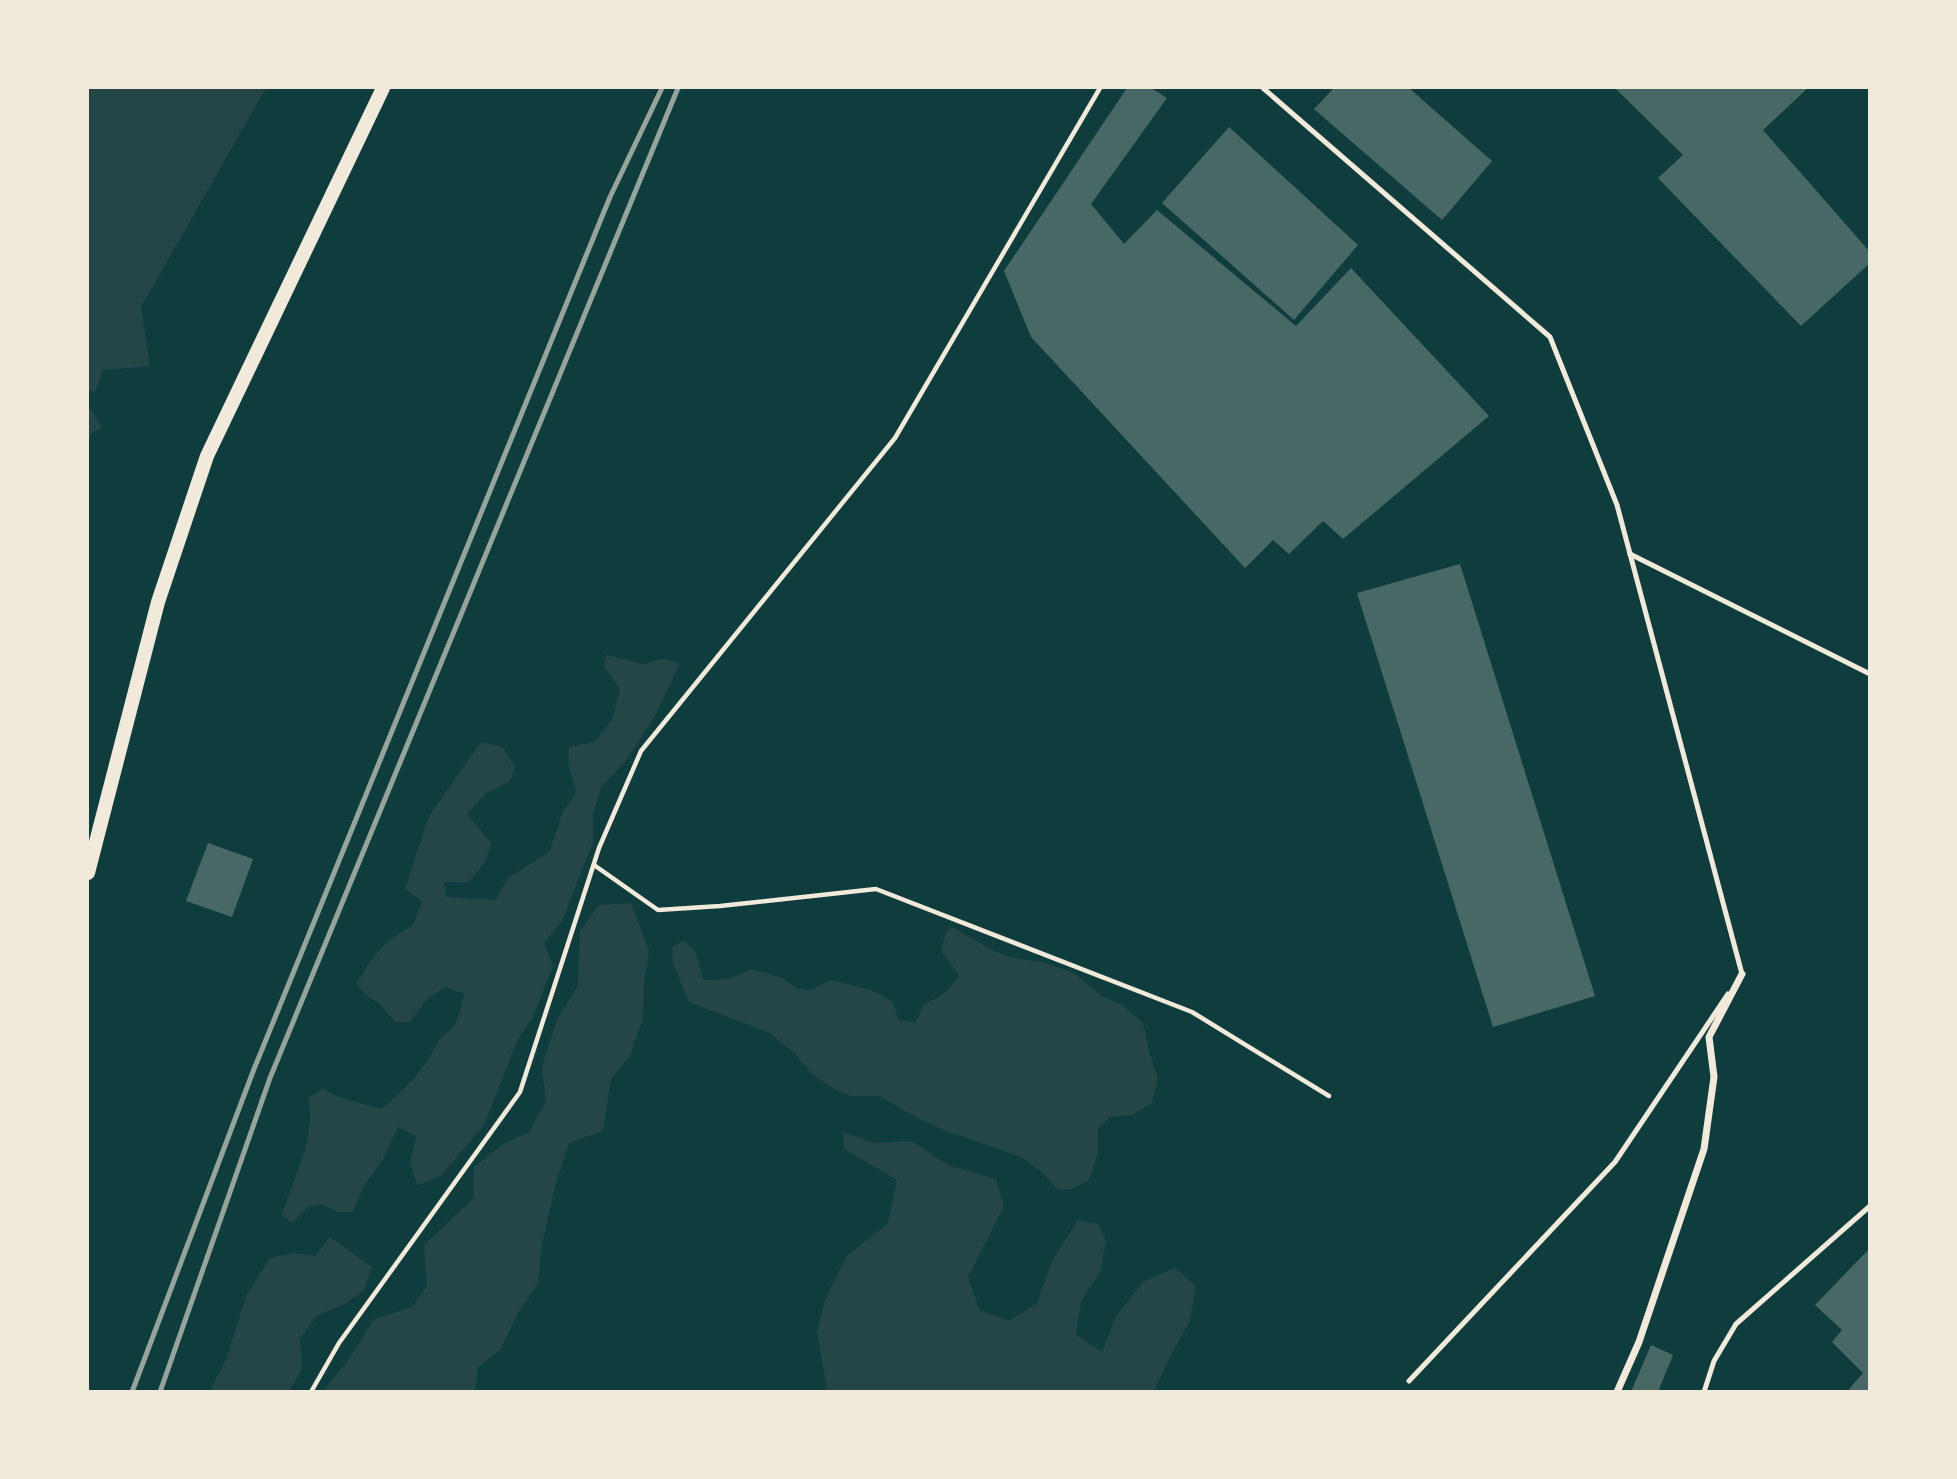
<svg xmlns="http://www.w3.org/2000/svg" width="1957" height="1479" font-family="'Sofia Sans Condensed',sans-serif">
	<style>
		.green { fill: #244646 }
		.building { fill: #486865 }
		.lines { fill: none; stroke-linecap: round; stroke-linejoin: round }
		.path { stroke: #f1e9da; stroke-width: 4.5 }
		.service { stroke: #f1e9da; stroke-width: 5 }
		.minor { stroke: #f1e9da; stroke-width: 7 }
		.secondary { stroke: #f1e9da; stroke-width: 14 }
		.rail { stroke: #97a49c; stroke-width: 5 }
	</style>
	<rect width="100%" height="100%" fill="#0f3d3e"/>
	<g class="green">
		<path d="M 88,88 L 266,88 L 141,307 L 150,366 L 103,370 L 95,392 L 88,390 Z"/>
		<path d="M 88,409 L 92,411 L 102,427 L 88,436 Z"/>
		<path d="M 606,655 L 643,664 L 662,659 L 680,663 L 654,718 L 625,762 L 601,787 L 593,815 L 593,843 L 562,921 L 544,943 L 553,966 L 533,1017 L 518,1039 L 484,1125 L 441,1176 L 417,1185 L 410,1162 L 416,1136 L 398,1127 L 383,1159 L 362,1189 L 353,1212 L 338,1212 L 322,1204 L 309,1206 L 292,1223 L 282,1216 C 293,1176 317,1139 308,1097 L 324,1089 L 336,1096 L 381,1109 C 405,1090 425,1069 438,1042 C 442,1035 449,1032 454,1026 C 459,1018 462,1004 464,994 L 446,987 L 428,998 L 410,1022 L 395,1022 L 380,1004 L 366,995 L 356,984 C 374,955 382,942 413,925 L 422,901 L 405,889 L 429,816 L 481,742 L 502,747 L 515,767 L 510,781 L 485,794 L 467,814 L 491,843 L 486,861 L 468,883 L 444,882 L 446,897 L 496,900 L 507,879 L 550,851 L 563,812 L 576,793 C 572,773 566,767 569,747 L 594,742 L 612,720 L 620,689 L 603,665 Z"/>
		<path d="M 631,903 L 649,951 L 644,983 L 643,1018 L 630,1056 L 611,1079 L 603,1131 L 569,1143 L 555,1186 L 541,1250 L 538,1284 L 520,1309 L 501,1349 L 478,1367 L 475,1391 L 323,1391 L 347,1362 L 374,1319 L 412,1307 L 427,1286 L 424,1245 L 473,1199 L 474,1167 L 503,1144 L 529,1132 L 546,1101 L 542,1066 L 557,1020 L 578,986 L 580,931 L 599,905 Z"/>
		<path d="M 952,927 L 994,951 L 1014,958 L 1042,962 L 1074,973 L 1100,995 L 1122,1005 L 1143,1023 L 1150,1055 L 1158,1079 L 1152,1103 L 1132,1115 L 1110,1117 L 1098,1129 L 1098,1153 L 1089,1180 L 1070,1190 L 1057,1189 L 1043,1173 L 1021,1157 L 944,1130 L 914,1116 L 879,1096 L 853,1096 L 836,1090 L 814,1076 L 795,1054 L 770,1033 L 689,1002 L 673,963 L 672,947 L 684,940 L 696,953 L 703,980 L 728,979 L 752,969 L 783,978 L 796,988 L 809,991 L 831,980 L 871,990 L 892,1001 L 899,1020 L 915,1023 L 925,1003 C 942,997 950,990 959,975 L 941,951 L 946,932 Z"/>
		<path d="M 843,1132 L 874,1143 L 912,1141 L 948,1165 L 996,1179 L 1004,1206 L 968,1277 L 979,1310 L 1009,1321 L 1037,1303 L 1052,1261 L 1078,1220 L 1098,1224 L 1106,1241 L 1100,1273 L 1081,1301 L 1076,1335 L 1102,1352 L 1116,1316 L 1143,1282 L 1175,1268 L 1196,1286 L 1190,1321 L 1172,1353 L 1154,1391 L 827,1391 L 817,1331 L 825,1300 L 847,1256 L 888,1223 L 897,1180 L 844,1149 Z"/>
		<path d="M 330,1237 L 372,1267 L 364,1290 L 345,1304 L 316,1316 L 300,1339 L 302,1369 L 289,1391 L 210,1391 L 226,1360 L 246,1296 L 270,1258 L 293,1253 L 315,1256 Z"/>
	</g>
	<g class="building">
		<path d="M 1127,88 L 1151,88 L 1167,98 L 1091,204 L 1124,244 L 1157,210 L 1296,326 L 1351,268 L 1489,416 L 1343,539 L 1323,521 L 1289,554 L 1273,540 L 1245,568 L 1031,337 L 1004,271 Z"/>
		<path d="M 1334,88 L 1409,88 L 1492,161 L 1442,220 L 1314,109 Z"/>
		<path d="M 1618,88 L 1808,88 L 1763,130 L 1870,252 L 1870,263 L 1801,326 L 1658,178 L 1683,155 L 1616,89 Z"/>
		<path d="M 1229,127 L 1358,245 L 1294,320 L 1162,203 Z"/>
		<path d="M 1460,564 L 1595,996 L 1493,1027 L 1357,593 Z"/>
		<path d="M 208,843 L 253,859 L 232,917 L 186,901 Z"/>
		<path d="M 1870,1248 L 1870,1392 L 1852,1392 L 1849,1389 L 1863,1373 L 1832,1342 L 1842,1330 L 1815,1305 Z"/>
		<path d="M 1651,1345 L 1673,1355 L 1658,1392 L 1631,1392 Z"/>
	</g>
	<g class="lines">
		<g class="path">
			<path d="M 594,865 L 658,910 L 720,906 L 876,889 L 1192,1012 L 1329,1096"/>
			<path d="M 311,1392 L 339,1343 L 520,1092 L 599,848 L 641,751 L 895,438 L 1100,88"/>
		</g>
		<g class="service">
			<path d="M 1263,88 L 1550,337 L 1617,505 L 1742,974 L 1740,977"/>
			<path d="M 1630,554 L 1870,674"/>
			<path d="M 1409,1381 L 1615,1162 L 1728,994"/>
			<path d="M 1704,1392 L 1714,1361 L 1736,1324 L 1870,1206"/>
		</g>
		<path class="minor" d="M 1617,1392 L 1639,1342 L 1704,1149 L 1714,1077 L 1709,1037 L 1742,974"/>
		<path class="secondary" d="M 88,873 L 158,602 L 207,456 L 383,88"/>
		<g class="rail">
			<path d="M 132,1392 L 254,1069 L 610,197 L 662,88"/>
			<path d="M 160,1392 L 270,1078 L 678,88"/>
		</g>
	</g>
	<rect width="1957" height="1479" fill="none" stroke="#f1e9da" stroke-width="178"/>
</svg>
